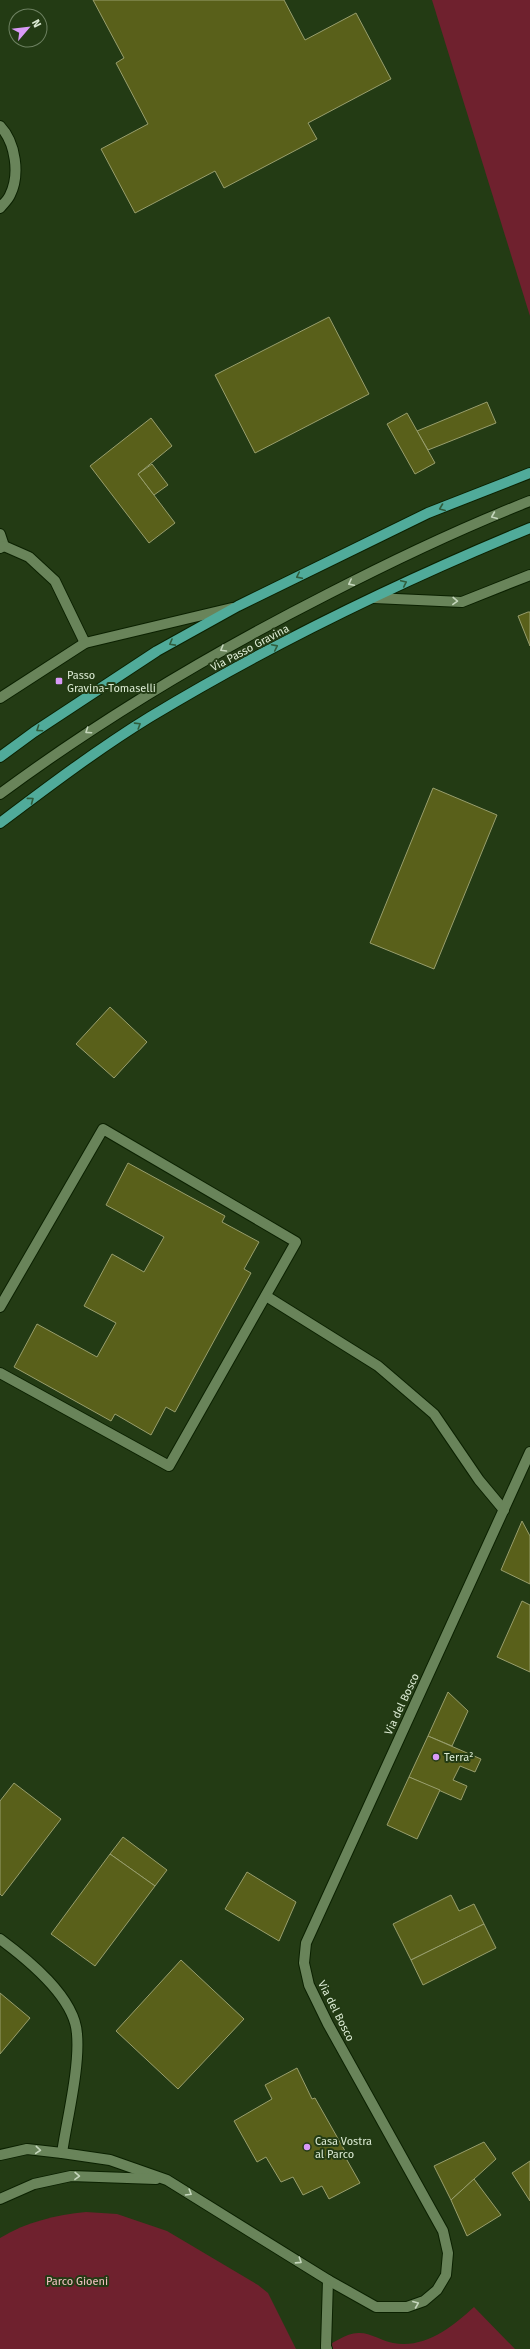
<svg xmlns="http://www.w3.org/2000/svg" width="530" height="2349" font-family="'Fira Sans',sans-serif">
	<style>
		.green { fill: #6f212e }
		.building { fill: #59601a; stroke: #989e6d }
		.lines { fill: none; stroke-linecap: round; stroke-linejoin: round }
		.lane-casing { stroke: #0b2100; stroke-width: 12 }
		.street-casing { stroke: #0b2100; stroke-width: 12 }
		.secondary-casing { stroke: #0b2100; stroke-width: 12 }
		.primary-casing { stroke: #0b2100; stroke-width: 12 }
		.lane { stroke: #69845a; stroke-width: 10 }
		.street { stroke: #69845a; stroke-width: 10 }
		.secondary { stroke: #69845a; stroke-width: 10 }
		.primary { stroke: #50ab9a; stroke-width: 10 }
		.oneway { stroke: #305d3c }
		.oneway2 { stroke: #c5d6bc }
		.poi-dot { fill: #d99af7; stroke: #233b14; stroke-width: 1.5 }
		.labels { text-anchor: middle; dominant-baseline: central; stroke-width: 4; stroke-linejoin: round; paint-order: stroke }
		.street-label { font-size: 11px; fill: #dcebd4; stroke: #233b14 }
		.poi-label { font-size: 11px; fill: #dcebd4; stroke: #233b14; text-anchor: start }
		.park-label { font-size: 11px; fill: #f4c2c4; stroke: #233b14 }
	</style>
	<rect width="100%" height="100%" fill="#233b14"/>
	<g class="green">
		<path d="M 432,0 L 530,0 L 530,316 Z"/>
		<path d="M 86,2212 L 117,2214 L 167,2231 L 258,2285 L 268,2293 L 296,2349 L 0,2349 L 0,2238 C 26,2222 56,2215 86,2212 Z"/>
		<path d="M 474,2307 L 515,2349 L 321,2349 C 332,2344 346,2333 358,2333 C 369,2332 382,2341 393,2343 C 425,2349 452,2327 474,2307 Z"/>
	</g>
	<g class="building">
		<path d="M 93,0 L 284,0 L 305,40 L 356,13 L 391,79 L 308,123 L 317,139 L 224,188 L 215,171 L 135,213 L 101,149 L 148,124 L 116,63 L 124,58 Z"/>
		<path d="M 329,317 L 369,394 L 255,453 L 215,375 Z"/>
		<path d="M 487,402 L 496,423 L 428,450 L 417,431 Z"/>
		<path d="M 407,413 L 435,463 L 415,474 L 387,424 Z"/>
		<path d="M 151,418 L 172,446 L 138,474 L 175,523 L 149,543 L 90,466 Z"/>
		<path d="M 152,464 L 168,485 L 154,495 L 138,474 Z"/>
		<path d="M 528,612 L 530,612 L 530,646 L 518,616 Z"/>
		<path d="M 433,788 L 497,815 L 434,969 L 370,943 Z"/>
		<path d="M 110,1007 L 147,1042 L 114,1078 L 76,1044 Z"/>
		<path d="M 128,1163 L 225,1216 L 222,1222 L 259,1242 L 244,1269 L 251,1273 L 175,1412 L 166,1407 L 151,1435 L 115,1414 L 111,1421 L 14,1367 L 37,1324 L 97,1357 L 116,1323 L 84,1306 L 112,1254 L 144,1272 L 164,1237 L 106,1205 Z"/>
		<path d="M 522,1521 L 530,1536 L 530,1584 L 501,1570 Z"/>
		<path d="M 522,1601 L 530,1605 L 530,1672 L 497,1657 Z"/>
		<path d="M 448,1692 L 468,1711 L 452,1746 L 428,1736 Z"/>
		<path d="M 428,1736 L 481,1759 L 475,1772 L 460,1766 L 453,1780 L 467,1786 L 461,1800 L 409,1777 Z"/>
		<path d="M 409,1777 L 440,1790 L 417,1839 L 387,1825 Z"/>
		<path d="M 14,1783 L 61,1819 L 2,1896 L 0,1894 L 0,1801 Z"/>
		<path d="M 123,1837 L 167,1870 L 155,1886 L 110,1854 Z"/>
		<path d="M 110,1854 L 155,1886 L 95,1966 L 51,1934 Z"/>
		<path d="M 247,1872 L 296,1902 L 279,1941 L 225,1909 Z"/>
		<path d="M 451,1895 L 459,1911 L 474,1904 L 484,1924 L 411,1960 L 393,1924 Z"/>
		<path d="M 484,1924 L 496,1948 L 423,1985 L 411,1960 Z"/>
		<path d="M 181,1960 L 244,2019 L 178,2089 L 116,2031 Z"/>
		<path d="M 0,1993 L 30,2018 L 0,2054 Z"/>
		<path d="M 297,2068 L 312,2099 L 315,2098 L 345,2151 L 343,2153 L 360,2183 L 329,2199 L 322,2186 L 303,2195 L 293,2177 L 281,2182 L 266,2157 L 257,2162 L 234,2121 L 272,2099 L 265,2085 Z"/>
		<path d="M 484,2142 L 496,2159 L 451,2200 L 434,2166 Z"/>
		<path d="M 530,2161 L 530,2201 L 512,2173 Z"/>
		<path d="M 474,2179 L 501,2215 L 467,2236 L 451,2200 Z"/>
	</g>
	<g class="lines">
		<g class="lane-casing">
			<g id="lane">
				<path d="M 0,126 C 16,143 20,175 10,195 C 8,200 3,204 0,208"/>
				<path d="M 0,534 L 4,546 L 0,548"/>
				<path d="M 4,546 L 29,557 L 55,581 L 85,643"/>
				<path d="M 374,598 L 462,602 L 530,575"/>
				<path d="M 0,698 L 85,643 L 232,608"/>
				<path d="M 0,794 C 104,717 212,653 328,594 C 394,560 461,528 530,501"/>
				<path d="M 266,1296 L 378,1366 L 434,1414 L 479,1480 L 504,1510"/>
				<path d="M 0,1307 L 103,1129 L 296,1242 L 169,1466 L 0,1373"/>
				<path d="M 0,1939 C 27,1959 75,1997 77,2034 C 80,2067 67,2119 62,2153"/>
				<path d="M 326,2347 L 328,2280"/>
			</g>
		</g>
		<g class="street-casing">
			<path id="street" d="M 326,2347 L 327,2349"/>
		</g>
		<g class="secondary-casing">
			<g id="secondary">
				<path d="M 0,2155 L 27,2149 L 62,2153 L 110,2160 L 167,2180 L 328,2280 L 376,2307 L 407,2307 L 424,2301 L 437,2290 L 446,2275 L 448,2253 L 443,2231 L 328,2024 L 309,1985 L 304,1963 L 306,1943 L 530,1452"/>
				<path d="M 0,2199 L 34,2184 L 71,2176 L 156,2179"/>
			</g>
		</g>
		<g class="primary-casing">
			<g id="primary">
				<path d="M 0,757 L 34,732 L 157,651 L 238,606 L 428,513 L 530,473"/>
				<path d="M 0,823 C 49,786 98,749 150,717 C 271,644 399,582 530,528"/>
			</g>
		</g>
		<use href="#lane" class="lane"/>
		<use href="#street" class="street"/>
		<use href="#secondary" class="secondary"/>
		<use href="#primary" class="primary"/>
	</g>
	<defs><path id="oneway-chevron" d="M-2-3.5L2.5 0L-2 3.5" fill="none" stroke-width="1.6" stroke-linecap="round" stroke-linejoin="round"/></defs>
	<g class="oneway">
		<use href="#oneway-chevron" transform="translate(442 508) rotate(158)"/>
		<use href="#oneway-chevron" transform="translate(299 576) rotate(154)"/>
		<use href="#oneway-chevron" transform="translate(404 583) rotate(-25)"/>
		<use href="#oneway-chevron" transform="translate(172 643) rotate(151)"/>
		<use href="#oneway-chevron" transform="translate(275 647) rotate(-26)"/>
		<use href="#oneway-chevron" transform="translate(138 725) rotate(-32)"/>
		<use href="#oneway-chevron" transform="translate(39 729) rotate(146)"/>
		<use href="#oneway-chevron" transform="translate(31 800) rotate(-37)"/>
	</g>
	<g class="oneway2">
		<use href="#oneway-chevron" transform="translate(494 516) rotate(157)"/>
		<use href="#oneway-chevron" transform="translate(351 583) rotate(153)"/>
		<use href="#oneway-chevron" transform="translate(455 601) rotate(2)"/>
		<use href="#oneway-chevron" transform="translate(223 649) rotate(150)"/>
		<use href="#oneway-chevron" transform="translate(88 731) rotate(146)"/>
		<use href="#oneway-chevron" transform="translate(38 2150) rotate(5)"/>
		<use href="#oneway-chevron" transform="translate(77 2176) rotate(1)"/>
		<use href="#oneway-chevron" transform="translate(189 2193) rotate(31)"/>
		<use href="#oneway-chevron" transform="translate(299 2261) rotate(33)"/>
		<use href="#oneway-chevron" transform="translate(416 2304) rotate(-22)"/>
	</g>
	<g class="poi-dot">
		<rect x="55" y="677" width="8" height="8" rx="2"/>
		<circle cx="436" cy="1757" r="4"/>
		<circle cx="307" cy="2147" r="4"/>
	</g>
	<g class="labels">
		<g class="street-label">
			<text transform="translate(250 648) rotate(-28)">Via Passo Gravina</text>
			<text transform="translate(402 1704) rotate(-65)">Via del Bosco</text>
			<text transform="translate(336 2011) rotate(63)">Via del Bosco</text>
		</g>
		<g class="poi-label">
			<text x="67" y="675">Passo<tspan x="67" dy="13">Gravina-Tomaselli</tspan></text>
			<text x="444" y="1757">Terra²</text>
			<text x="315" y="2141">Casa Vostra<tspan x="315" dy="13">al Parco</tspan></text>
		</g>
		<g class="park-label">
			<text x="77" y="2281">Parco Gioeni</text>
		</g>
	</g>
	<g transform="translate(28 28) rotate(62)"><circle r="19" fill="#233b14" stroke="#6d8161"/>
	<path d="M0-3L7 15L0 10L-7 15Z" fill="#d99af7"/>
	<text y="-6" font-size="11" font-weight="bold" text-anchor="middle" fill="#dcebd4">N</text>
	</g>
</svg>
